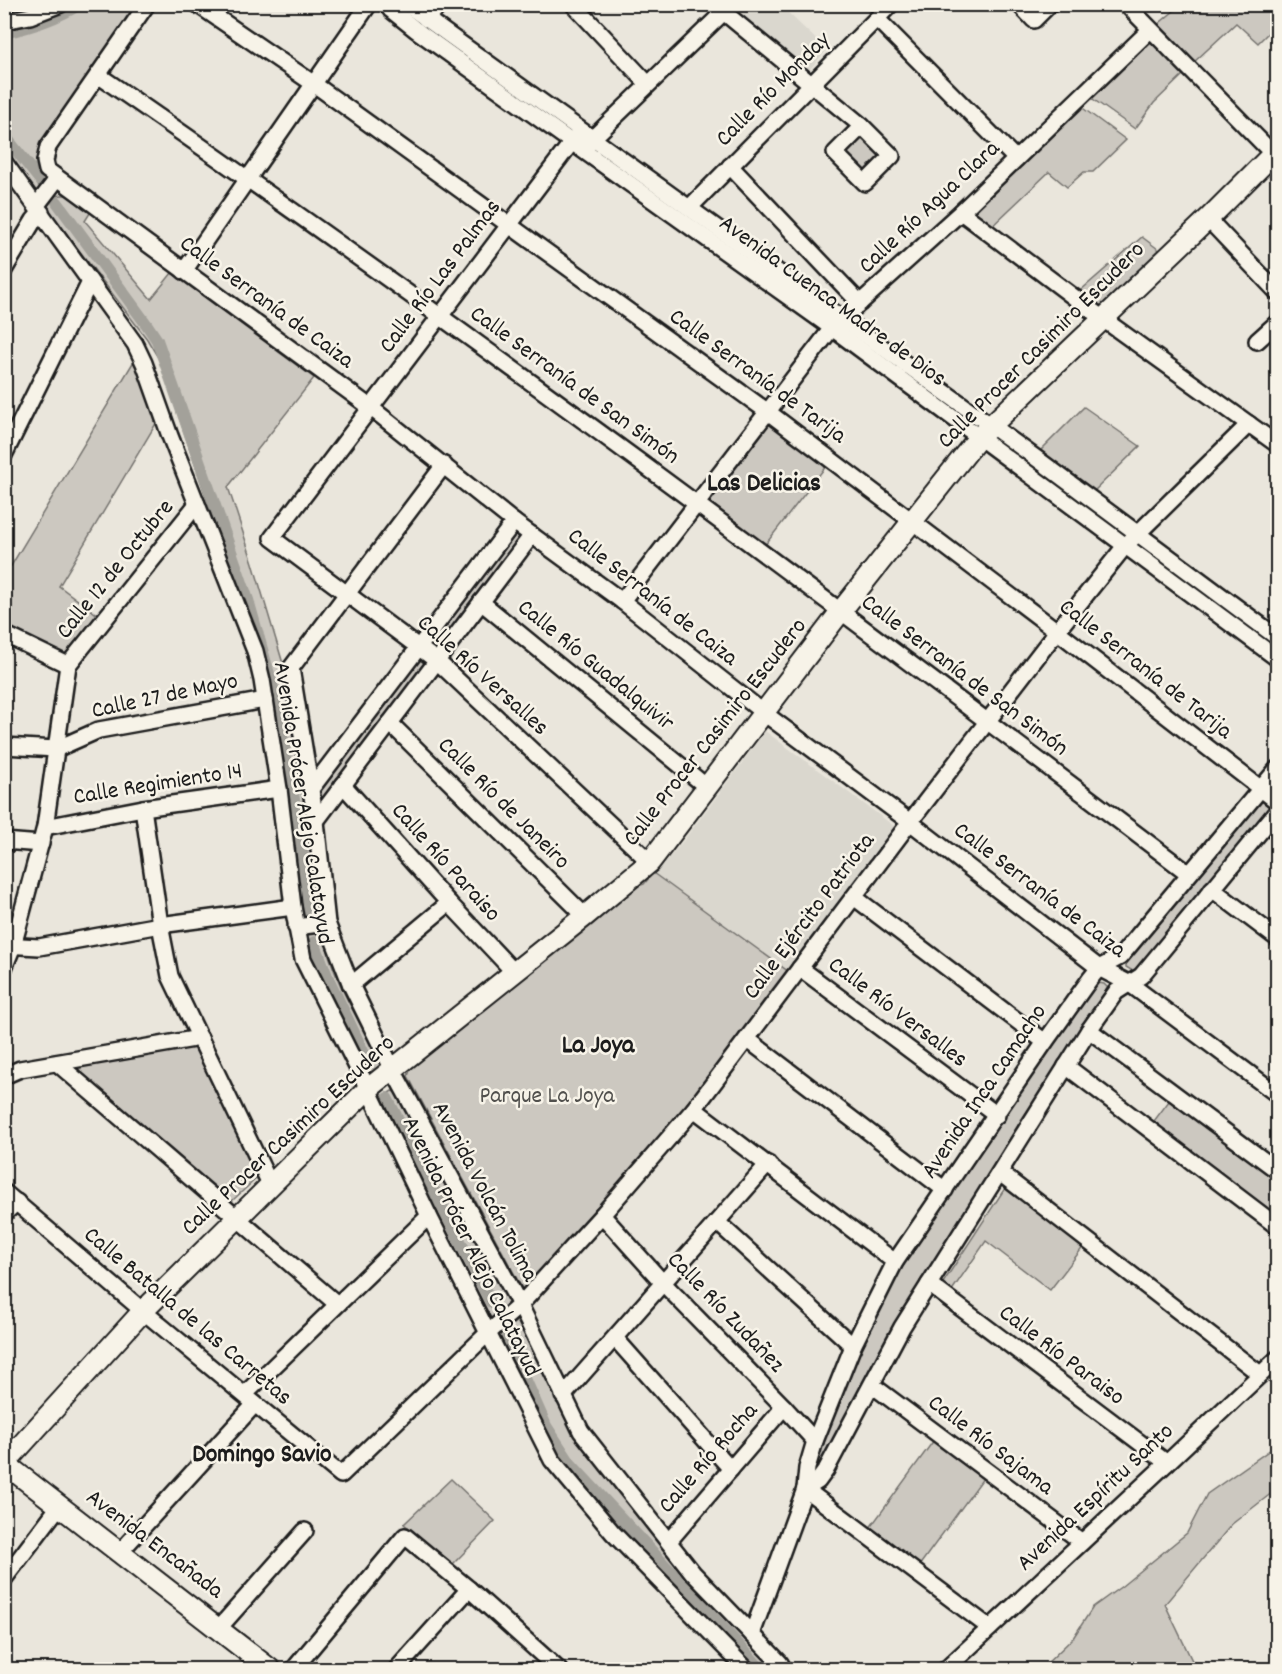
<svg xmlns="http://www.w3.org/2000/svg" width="1282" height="1674" font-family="Dekko,sans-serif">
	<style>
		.built { fill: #dad7ce }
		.green { fill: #ccc8c0; stroke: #74726e; stroke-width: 1.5 }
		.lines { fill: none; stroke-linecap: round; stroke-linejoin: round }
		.canal { stroke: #a3a19a; stroke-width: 12 }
		.minor-casing { stroke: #1c1c1c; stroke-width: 20 }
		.major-casing { stroke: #1c1c1c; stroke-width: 24 }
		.minor { stroke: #f7f3e8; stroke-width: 15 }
		.major { stroke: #f7f3e8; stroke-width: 20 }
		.labels { text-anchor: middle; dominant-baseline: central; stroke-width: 5; stroke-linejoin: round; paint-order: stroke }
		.street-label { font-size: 24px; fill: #1c1c1c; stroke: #f7f3e8 }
		.park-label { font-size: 24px; fill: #51504d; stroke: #f7f3e8 }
		.neighbourhood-label { font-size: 26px; font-weight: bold; fill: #1c1c1c; stroke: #f7f3e8 }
	</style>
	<rect width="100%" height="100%" fill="#eae6dc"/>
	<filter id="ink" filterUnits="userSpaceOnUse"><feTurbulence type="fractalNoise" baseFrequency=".0167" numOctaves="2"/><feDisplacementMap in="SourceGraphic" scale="12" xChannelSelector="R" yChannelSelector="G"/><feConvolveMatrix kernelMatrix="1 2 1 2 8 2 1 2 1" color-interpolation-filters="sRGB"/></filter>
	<g filter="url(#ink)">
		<g class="built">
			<path d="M 752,5 L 780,5 L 827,50 L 810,69 L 797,71 L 741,24 L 742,15 Z"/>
			<path d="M 765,731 L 894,826 L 787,970 L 655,875 L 683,841 L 739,767 Z"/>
		</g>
		<g class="green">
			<path d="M 1273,4 L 1277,8 L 1277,24 L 1258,43 L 1236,23 L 1193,63 L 1156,26 L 1181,5 Z"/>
			<path d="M 69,5 L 140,5 L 39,155 L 39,170 L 47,184 L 38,195 L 5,150 L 5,29 L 35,21 Z"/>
			<path d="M 1149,36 L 1185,73 L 1154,103 L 1135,129 L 1090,97 Z"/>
			<path d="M 1080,106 L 1126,140 L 1093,172 L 1084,172 L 1067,187 L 1049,172 L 990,228 L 975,214 L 975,206 Z"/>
			<path d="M 863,135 L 883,154 L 864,174 L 844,154 Z"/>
			<path d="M 62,195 L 72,195 L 92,210 L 85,221 L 151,299 L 172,273 L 314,378 L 228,487 L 253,563 L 284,667 L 304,782 L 320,915 L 302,919 L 241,600 L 160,361 L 147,339 L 46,207 L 55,196 Z"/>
			<path d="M 1142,237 L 1162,252 L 1103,307 L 1080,291 Z"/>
			<path d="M 134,361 L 157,422 L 59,586 L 99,616 L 67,658 L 5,626 L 4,563 L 11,566 Z"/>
			<path d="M 1084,407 L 1140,446 L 1092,493 L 1038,453 Z"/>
			<path d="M 768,421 L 827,465 L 765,545 L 707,500 Z"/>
			<path d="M 514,533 L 523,540 L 436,651 L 427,644 Z"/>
			<path d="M 416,655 L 427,664 L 321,804 L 319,787 Z"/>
			<path d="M 1262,801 L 1268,806 L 1269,811 L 1135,970 L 1131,970 L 1126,967 L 1126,960 L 1257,802 Z"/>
			<path d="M 653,873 L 789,972 L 687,1107 L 523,1290 L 408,1076 L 412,1065 L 634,887 L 644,884 Z"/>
			<path d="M 303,930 L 323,930 C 331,979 360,1022 383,1066 L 370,1076 L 315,974 L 307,954 Z"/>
			<path d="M 1099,983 L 1104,984 L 1108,988 L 1107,993 L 1020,1122 L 897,1322 L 820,1466 L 816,1466 L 816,1462 L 827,1429 L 860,1352 L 903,1264 L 1095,984 Z"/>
			<path d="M 196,1046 L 259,1174 L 257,1178 L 233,1200 L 227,1198 L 80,1075 L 74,1069 L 76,1067 Z"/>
			<path d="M 392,1091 L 398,1093 L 509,1302 L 491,1320 L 380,1098 Z"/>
			<path d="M 1172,1097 L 1277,1176 L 1277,1219 L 1151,1125 Z"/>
			<path d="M 1005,1188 L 1084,1246 L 1050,1290 L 986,1241 L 951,1292 L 941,1286 Z"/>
			<path d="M 517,1321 L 556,1398 L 597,1465 L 685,1573 L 775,1669 L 752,1669 L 588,1494 L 558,1458 L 498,1335 Z"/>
			<path d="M 934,1440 L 984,1477 L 919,1566 L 869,1529 Z"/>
			<path d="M 1277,1445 L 1277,1489 L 1232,1524 L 1165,1604 L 1196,1669 L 1041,1669 L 1073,1638 L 1093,1607 L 1122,1586 L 1187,1533 L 1207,1494 Z"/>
			<path d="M 451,1479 L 495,1521 L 453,1564 L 404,1524 Z"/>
		</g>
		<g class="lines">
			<g class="canal">
				<path d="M 4,33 C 32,27 56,19 80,4"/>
				<path d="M 4,135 L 45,186"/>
				<path d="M 57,202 L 147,325 L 157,340 L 248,600 L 274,692 L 299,826 L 310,916"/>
				<path d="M 314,942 L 327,976 L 369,1064"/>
				<path d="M 387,1098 L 491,1302"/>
				<path d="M 507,1338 L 546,1426 L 570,1463 L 762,1670"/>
			</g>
			<g class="minor-casing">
				<g id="minor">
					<path d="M 147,4 L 48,147 L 45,161 L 47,170 L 370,407 L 514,522 L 622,601 L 764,713 L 910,822 L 1099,968 L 1130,984 L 1278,1095"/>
					<path d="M 197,4 L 314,84 L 768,412 L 1057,631 L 1278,802"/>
					<path d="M 387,4 L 391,10 L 416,30 L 584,151 L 832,328 L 1278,659"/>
					<path d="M 406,4 L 1036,458 L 1278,638"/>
					<path d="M 573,4 L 648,84"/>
					<path d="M 714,4 L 862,126"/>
					<path d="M 1019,4 L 1034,20 L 1050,4"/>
					<path d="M 1126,4 L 1278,159"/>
					<path d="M 426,19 L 441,4"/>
					<path d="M 877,19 L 1016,159"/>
					<path d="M 4,21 L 30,16 L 61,4"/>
					<path d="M 98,75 C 469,330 829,601 1188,873"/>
					<path d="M 862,126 L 892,156 L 865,183 L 835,153 Z"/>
					<path d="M 578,134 L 272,538 L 437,661 L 650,862"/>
					<path d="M 586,147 L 592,139 L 732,4"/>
					<path d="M 4,162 L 135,344 L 144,363 L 170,436 L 255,651 L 262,680 L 279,789 L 293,907 L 303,959 L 368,1089 L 429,1216 L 552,1460 L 613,1533 L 747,1670"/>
					<path d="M 730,166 L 860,303"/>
					<path d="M 37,205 L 57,179"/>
					<path d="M 690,207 L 891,4"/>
					<path d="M 961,212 L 1103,319 L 1278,445"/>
					<path d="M 1208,219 L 1278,293"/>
					<path d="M 4,270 L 34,220 L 41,212"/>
					<path d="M 184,271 L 369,4"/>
					<path d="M 1257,341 L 1278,322"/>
					<path d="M 4,455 L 90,282"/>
					<path d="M 444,465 L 291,668 L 316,821 L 327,923 L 351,985 L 393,1070 L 520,1305 L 581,1431 L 693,1573 L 780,1663 L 784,1670"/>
					<path d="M 622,601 L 832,328 L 961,212 L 1150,30"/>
					<path d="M 481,602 L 708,788"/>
					<path d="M 4,634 L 68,665"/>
					<path d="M 68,665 L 197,504"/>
					<path d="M 390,723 L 585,916"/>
					<path d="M 4,746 L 56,749 L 99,730 L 265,700"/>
					<path d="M 343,785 L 449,903 L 514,972"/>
					<path d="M 311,789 L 514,522"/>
					<path d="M 143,808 L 160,925 L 170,976 L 271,1186"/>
					<path d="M 316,821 L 532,535"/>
					<path d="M 45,827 L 143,808 L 279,789"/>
					<path d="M 4,841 L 41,844"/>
					<path d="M 1212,889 L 1278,939"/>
					<path d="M 854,897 L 1045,1042"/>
					<path d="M 296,927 L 327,923"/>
					<path d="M 4,945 L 39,947 L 160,925 L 293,907"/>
					<path d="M 4,968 L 13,946 L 45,827 L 68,665"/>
					<path d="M 800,968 L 997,1115"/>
					<path d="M 351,985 L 449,903"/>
					<path d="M 1089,1030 L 1278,1171"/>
					<path d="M 747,1039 L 945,1190"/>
					<path d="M 57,1063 L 337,1304"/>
					<path d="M 1066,1066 L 1278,1227"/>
					<path d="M 4,1076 L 20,1069 L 200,1038"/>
					<path d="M 694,1109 L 895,1262"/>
					<path d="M 1000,1173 L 1260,1374"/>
					<path d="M 4,1192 L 143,1311 L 341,1475 L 488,1333 L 520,1305 L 602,1215 L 694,1109 L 910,822 L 1057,631 L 1125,546 L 1249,424"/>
					<path d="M 4,1214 L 17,1202"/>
					<path d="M 602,1215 L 664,1284 L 784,1407 L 815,1441"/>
					<path d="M 717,1222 L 853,1346"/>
					<path d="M 929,1284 L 1167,1463"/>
					<path d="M 615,1338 L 731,1469"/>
					<path d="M 872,1385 L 1082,1542"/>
					<path d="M 245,1394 L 429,1216"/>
					<path d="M 563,1396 L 768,1164"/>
					<path d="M 805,1489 L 818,1481 L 826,1470 L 902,1327 L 1089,1030 L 1116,992 L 1141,976 L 1278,810"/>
					<path d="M 805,1489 L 990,1628"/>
					<path d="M 669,1541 L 784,1407"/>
					<path d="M 120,1552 L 255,1404"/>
					<path d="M 4,1579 L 60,1505"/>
					<path d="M 219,1628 L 305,1531"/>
					<path d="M 752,1634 L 805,1489 L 807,1468 L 815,1441 L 853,1346 L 895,1262 L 1045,1042 L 1090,979 L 1099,968 L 1120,957 L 1278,768"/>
					<path d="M 293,1670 L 405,1536 L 469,1589 L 559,1670"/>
					<path d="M 396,1670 L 469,1589"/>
					<path d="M 945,1670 L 1167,1463 L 1278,1358"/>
				</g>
			</g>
			<g class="major-casing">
				<g id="major">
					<path d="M 4,1463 L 271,1670"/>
					<path d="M 5,1463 L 143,1311 L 368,1089 L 585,916 L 650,862 L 841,611 L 979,437 L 1208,219 L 1278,149"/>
				</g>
			</g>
			<use href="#minor" class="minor"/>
			<use href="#major" class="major"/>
		</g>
	</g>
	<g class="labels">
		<g class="street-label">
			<text transform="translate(774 90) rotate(-45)">Calle Río Monday</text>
			<text transform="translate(930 208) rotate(-43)">Calle Río Agua Clara</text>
			<text transform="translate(441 277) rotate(-53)">Calle Río Las Palmas</text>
			<text transform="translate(832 302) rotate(36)">Avenida Cuenca Madre de Dios</text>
			<text transform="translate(266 303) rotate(36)">Calle Serranía de Caiza</text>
			<text transform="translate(1042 346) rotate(-45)">Calle Procer Casimiro Escudero</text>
			<text transform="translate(757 377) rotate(36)">Calle Serranía de Tarija</text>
			<text transform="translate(574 386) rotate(36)">Calle Serranía de San Simón</text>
			<text transform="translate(116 570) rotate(-51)">Calle 12 de Octubre</text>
			<text transform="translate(652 598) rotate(38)">Calle Serranía de Caiza</text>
			<text transform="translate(595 666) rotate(39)">Calle Río Guadalquivir</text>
			<text transform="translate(1145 670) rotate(38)">Calle Serranía de Tarija</text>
			<text transform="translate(482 676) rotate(42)">Calle Río Versalles</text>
			<text transform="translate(964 676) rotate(37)">Calle Serranía de San Simón</text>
			<text transform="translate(165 697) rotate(-12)">Calle 27 de Mayo</text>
			<text transform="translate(716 733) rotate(-52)">Calle Procer Casimiro Escudero</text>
			<text transform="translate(158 785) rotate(-9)">Calle Regimiento 14</text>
			<text transform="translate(302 803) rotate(81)">Avenida Prócer Alejo Calatayud</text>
			<text transform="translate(503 804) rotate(45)">Calle Río de Janeiro</text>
			<text transform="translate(445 863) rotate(48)">Calle Río Paraiso</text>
			<text transform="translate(1039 891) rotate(37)">Calle Serranía de Caiza</text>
			<text transform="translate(810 917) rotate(-53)">Calle Ejército Patriota</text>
			<text transform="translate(897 1013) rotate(37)">Calle Río Versalles</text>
			<text transform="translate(985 1092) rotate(-56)">Avenida Inca Camacho</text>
			<text transform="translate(289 1136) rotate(-43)">Calle Procer Casimiro Escudero</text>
			<text transform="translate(484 1192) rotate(62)">Avenida Volcán Tolima</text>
			<text transform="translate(470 1247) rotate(64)">Avenida Prócer Alejo Calatayud</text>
			<text transform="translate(725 1313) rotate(46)">Calle Río Zudañez</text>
			<text transform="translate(187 1317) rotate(40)">Calle Batalla de las Carretas</text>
			<text transform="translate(1061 1356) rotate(37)">Calle Río Paraiso</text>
			<text transform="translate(990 1446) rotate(37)">Calle Río Sajama</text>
			<text transform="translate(709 1459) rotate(-49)">Calle Río Rocha</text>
			<text transform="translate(1096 1498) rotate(-43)">Avenida Espíritu Santo</text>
			<text transform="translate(154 1545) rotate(37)">Avenida Encañada</text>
		</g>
		<g class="park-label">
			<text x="547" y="1097">Parque La Joya</text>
		</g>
		<g class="neighbourhood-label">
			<text x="764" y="484">Las Delicias</text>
			<text x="598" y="1046">La Joya</text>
			<text x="262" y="1455">Domingo Savio</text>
		</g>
	</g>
	<rect width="1282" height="1674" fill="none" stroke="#f7f3e8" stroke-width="24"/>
	<rect x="12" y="12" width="1258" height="1650" fill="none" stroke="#1c1c1c" stroke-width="2" filter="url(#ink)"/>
</svg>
